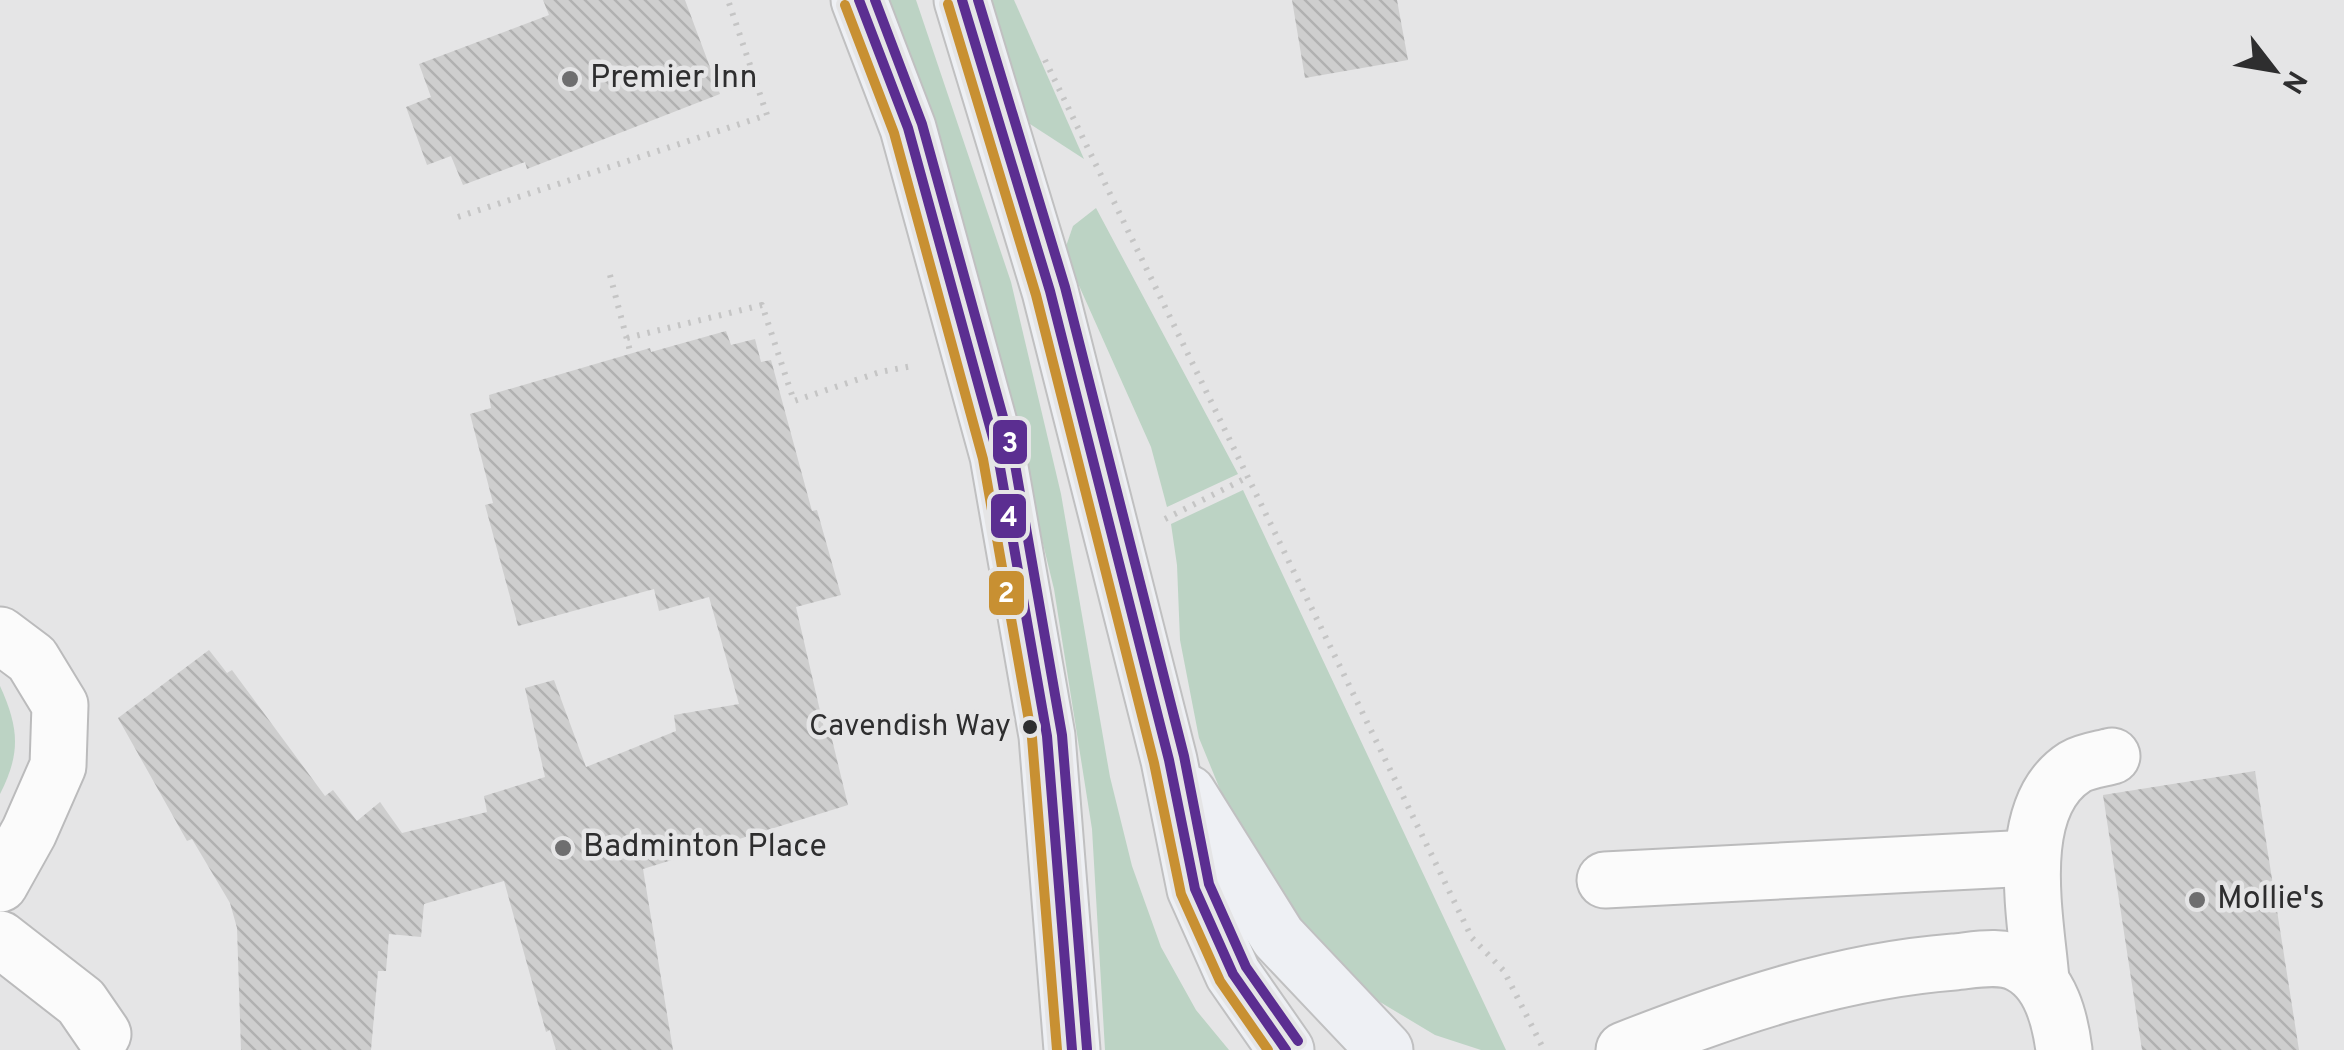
<svg xmlns="http://www.w3.org/2000/svg" width="2344" height="1050" font-family="Overpass,sans-serif">
	<style>
		.grass { fill: #bcd3c4 }
		.building { fill: url(#building-back-hatch) }
		.lines { fill: none; stroke-linecap: round; stroke-linejoin: round }
		.minor-casing { stroke: #bbbbbc; stroke-width: 59 }
		.major-casing { stroke: #c0c0c1; stroke-width: 59 }
		.path { stroke: #c5c5c5; stroke-width: 6; stroke-dasharray: 2.5 8; stroke-linecap: butt }
		.minor { stroke: #fbfbfb; stroke-width: 55 }
		.major { stroke: #eef0f4; stroke-width: 55 }
		.bus-1-casing { stroke: #e5e5e6; stroke-width: 18 }
		.bus-2-casing { stroke: #e5e5e6; stroke-width: 18 }
		.bus-3-casing { stroke: #e5e5e6; stroke-width: 18 }
		.bus-1 { stroke: #5b2e91; stroke-width: 10 }
		.bus-2 { stroke: #c89032; stroke-width: 10 }
		.bus-3 { stroke: #5b2e91; stroke-width: 10 }
		.poi-dot { fill: #6e6e6f; stroke: #e5e5e6; stroke-width: 4 }
		.bus-dot { fill: #2e2e2f; stroke: #e5e5e6; stroke-width: 4 }
		.labels { text-anchor: middle; dominant-baseline: central; stroke-width: 9; stroke-linejoin: round; paint-order: stroke }
		.bus-label { font-size: 30px; fill: #2e2e2f; stroke: #e5e5e6; text-anchor: end }
		.poi-label { font-size: 32px; fill: #2e2e2f; stroke: #e5e5e6; text-anchor: start }
		.line-badge { stroke: #e5e5e6; stroke-width: 4 }
		.badge-label { font-size: 28px; text-anchor: middle; font-weight: bold; fill: #fff }
	</style>
	<defs>
		<pattern id="building-back-hatch" width="6" height="6" patternUnits="userSpaceOnUse" patternTransform="scale(2.5)"><rect width="6" height="6" fill="#cecece"/><path d="M-1 5l2 2M0 0l6 6M5-1l2 2" fill="none" stroke="#b1b1b1"/></pattern>
	</defs>
	<rect width="100%" height="100%" fill="#e5e5e6"/>
	<g class="grass">
		<path d="M 888,0 L 916,0 L 1011,282 L 1061,494 L 1110,777 L 1132,866 L 1161,947 L 1196,1010 L 1229,1050 L 1105,1050 L 1092,829 L 1054,589 L 1017,437 Z"/>
		<path d="M 986,0 L 1014,0 L 1084,159 L 1030,124 Z"/>
		<path d="M 1096,208 L 1238,474 L 1167,507 L 1151,447 L 1064,252 L 1073,226 Z"/>
		<path d="M 1243,490 L 1506,1050 L 1481,1050 L 1435,1035 L 1370,996 L 1313,946 L 1248,858 L 1199,738 L 1180,640 L 1177,565 L 1171,524 Z"/>
		<path d="M 0,686 C 19,728 21,753 0,794 Z"/>
	</g>
	<g class="building">
		<path d="M 543,0 L 685,0 L 720,94 L 527,169 L 525,162 L 463,185 L 451,156 L 427,165 L 406,107 L 431,97 L 419,64 L 549,15 Z"/>
		<path d="M 1292,0 L 1397,0 L 1408,60 L 1305,78 Z"/>
		<path d="M 726,331 L 731,345 L 755,339 L 761,362 L 771,360 L 812,511 L 817,510 L 841,595 L 796,607 L 824,728 L 829,727 L 848,805 L 643,869 L 673,1050 L 556,1050 L 550,1030 L 546,1032 L 504,881 L 424,904 L 421,937 L 389,934 L 386,971 L 378,971 L 371,1050 L 241,1050 L 237,928 L 230,903 L 192,839 L 187,841 L 118,718 L 209,650 L 227,673 L 232,670 L 325,796 L 333,790 L 357,821 L 380,802 L 402,833 L 487,812 L 484,796 L 545,777 L 525,688 L 554,680 L 586,767 L 676,731 L 674,715 L 739,704 L 709,597 L 659,611 L 654,589 L 518,626 L 485,505 L 493,503 L 470,414 L 491,408 L 489,395 L 650,348 L 651,352 Z"/>
		<path d="M 2255,771 L 2299,1050 L 2142,1050 L 2103,795 Z"/>
	</g>
	<g class="lines">
		<g class="minor-casing">
			<g id="minor">
				<path d="M 0,635 L 32,659 L 60,705 L 58,766 L 29,832 L 0,884"/>
				<path d="M 1605,880 L 2031,858"/>
				<path d="M 0,939 L 81,1002 L 103,1034"/>
				<path d="M 2041,980 C 2036,918 2012,807 2075,767 C 2085,761 2101,759 2112,756"/>
				<path d="M 1624,1050 C 1731,1008 1838,971 1954,962 C 1975,960 2002,954 2021,965 C 2051,981 2060,1019 2064,1050"/>
			</g>
		</g>
		<g class="major-casing">
			<g id="major">
				<path d="M 859,0 L 908,128 L 998,456 L 1047,736 L 1072,1050"/>
				<path d="M 962,0 L 1050,291 L 1169,760 L 1195,889 L 1233,974 L 1286,1050"/>
				<path d="M 1188,793 L 1278,937 L 1385,1050"/>
			</g>
		</g>
		<g class="path">
			<path d="M 1045,60 L 1472,938 L 1504,971 L 1544,1050"/>
			<path d="M 458,217 L 767,115 L 728,0"/>
			<path d="M 610,275 L 630,351"/>
			<path d="M 627,338 L 762,305 L 794,401 L 880,372 L 912,366"/>
			<path d="M 1165,519 L 1248,477"/>
		</g>
		<use href="#minor" class="minor"/>
		<use href="#major" class="major"/>
		<g class="bus-1-casing">
			<g id="bus-1">
				<path d="M 859,0 L 908,128 L 998,456 L 1047,736 L 1072,1050"/>
				<path d="M 962,0 L 1050,291 L 1169,760 L 1195,889 L 1233,974 L 1286,1050"/>
			</g>
		</g>
		<g class="bus-2-casing">
			<g id="bus-2">
				<path d="M 948,4 L 1036,295 L 1154,763 L 1181,894 L 1220,981 L 1268,1050"/>
				<path d="M 845,5 L 894,133 L 983,459 L 1032,738 L 1057,1050"/>
			</g>
		</g>
		<g class="bus-3-casing">
			<g id="bus-3">
				<path d="M 875,0 L 922,124 L 1013,453 L 1062,735 L 1087,1049"/>
				<path d="M 978,0 L 1065,287 L 1184,756 L 1209,884 L 1246,967 L 1298,1041"/>
			</g>
		</g>
		<use href="#bus-1" class="bus-1"/>
		<use href="#bus-2" class="bus-2"/>
		<use href="#bus-3" class="bus-3"/>
	</g>
	<g class="poi-dot">
		<circle cx="570" cy="79" r="10"/>
		<circle cx="563" cy="848" r="10"/>
		<circle cx="2197" cy="900" r="10"/>
	</g>
	<circle class="bus-dot" cx="1030" cy="727" r="9"/>
	<g class="labels">
		<g class="bus-label">
			<text x="1011" y="727">Cavendish Way</text>
		</g>
		<g class="poi-label">
			<text x="590" y="79">Premier Inn</text>
			<text x="583" y="848">Badminton Place</text>
			<text x="2217" y="900">Mollie's</text>
		</g>
	</g>
	<g class="line-badge">
		<rect x="991" y="418" width="38" height="48" rx="10" fill="#5b2e91"/>
		<rect x="989" y="492" width="39" height="48" rx="10" fill="#5b2e91"/>
		<rect x="987" y="569" width="39" height="48" rx="10" fill="#c89032"/>
	</g>
	<g class="badge-label">
		<text x="1010" y="452">3</text>
		<text x="1009" y="526">4</text>
		<text x="1006" y="602">2</text>
	</g>
	<g transform="translate(2274 70) rotate(121)" stroke="#e5e5e6" stroke-width="8" paint-order="stroke">
	<path d="M0-8L18 38L0 25L-18 38Z" fill="#2e2e2f"/>
	<text y="-15" font-size="28" font-weight="bold" text-anchor="middle" fill="#2e2e2f">N</text>
	</g>
</svg>
